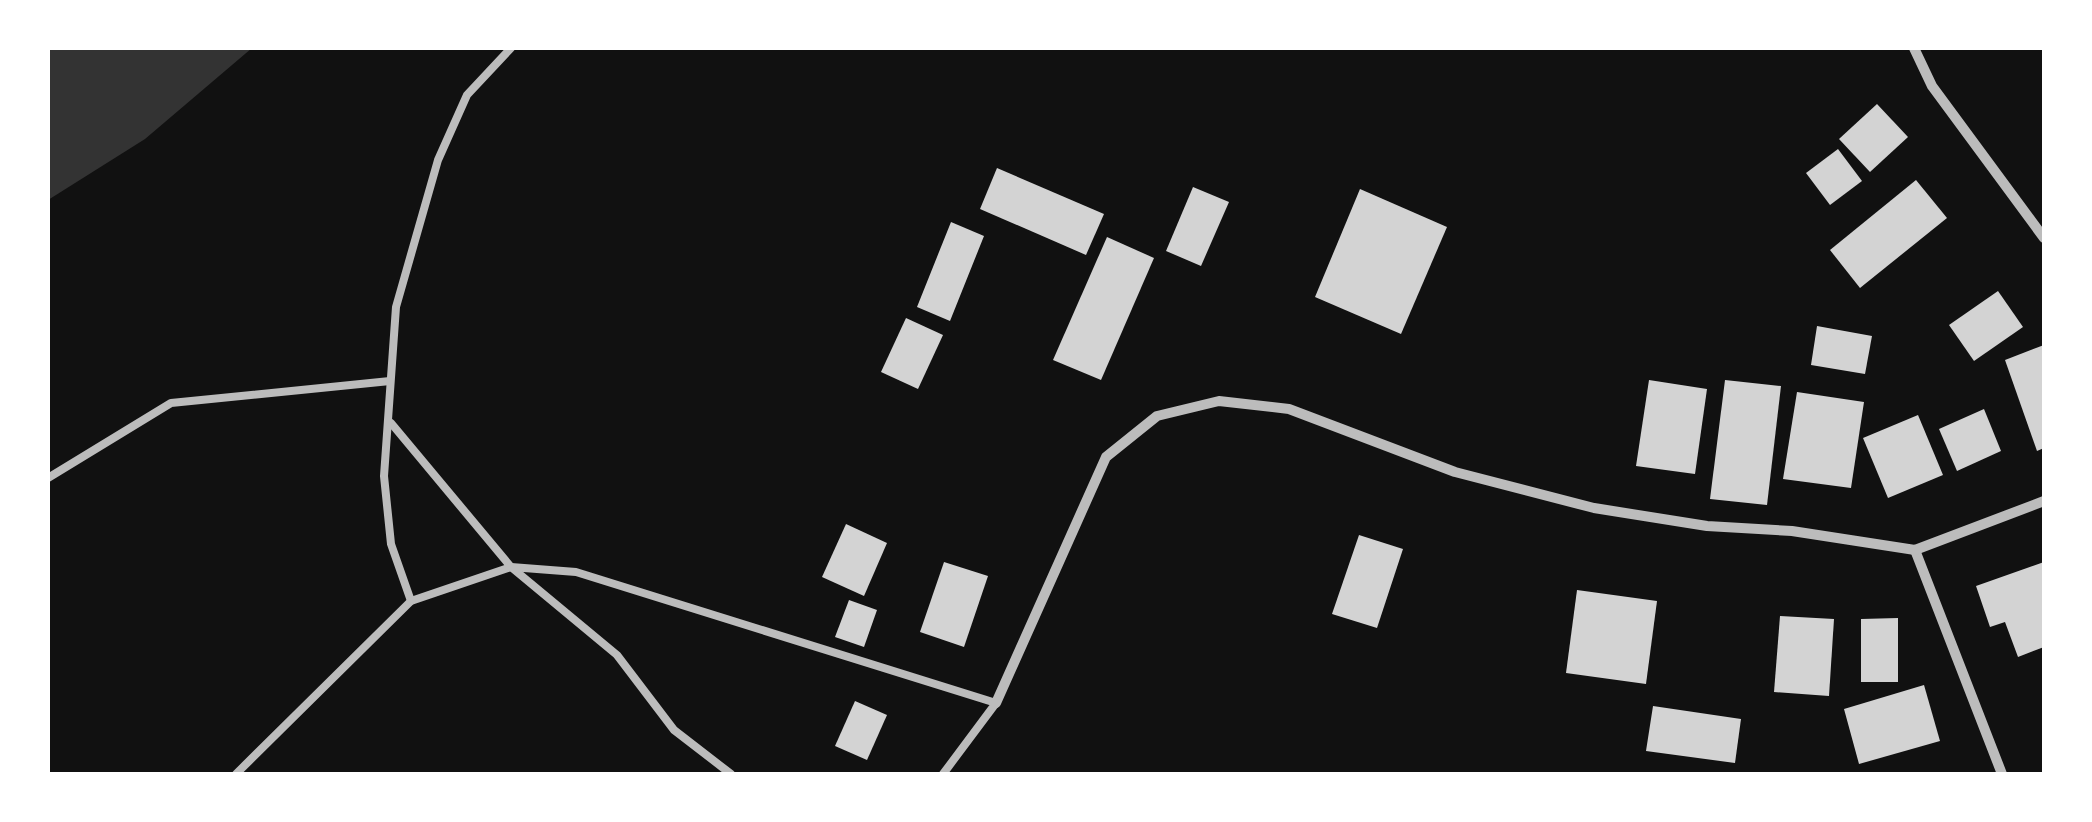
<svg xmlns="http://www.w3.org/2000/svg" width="2092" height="822" font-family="Figtree,sans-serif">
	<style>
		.water { fill: #333 }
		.building { fill: #d3d3d3 }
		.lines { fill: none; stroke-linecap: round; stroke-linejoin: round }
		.service { stroke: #bcbcbc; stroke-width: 8 }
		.minor { stroke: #bcbcbc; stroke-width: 10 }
	</style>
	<rect width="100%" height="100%" fill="#111"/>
	<path class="water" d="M 48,48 L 252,48 L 145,139 L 48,200 Z"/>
	<g class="building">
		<path d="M 1877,104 L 1908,137 L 1870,172 L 1839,139 Z"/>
		<path d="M 1838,149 L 1862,181 L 1830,205 L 1806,173 Z"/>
		<path d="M 997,168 L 1104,214 L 1086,255 L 980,209 Z"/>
		<path d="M 1916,180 L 1947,218 L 1860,288 L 1830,250 Z"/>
		<path d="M 1193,187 L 1229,202 L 1201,266 L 1166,251 Z"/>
		<path d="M 1360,189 L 1447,227 L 1401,334 L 1315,297 Z"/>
		<path d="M 951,222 L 984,236 L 950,321 L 917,307 Z"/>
		<path d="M 1107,237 L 1154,258 L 1101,380 L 1053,360 Z"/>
		<path d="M 1998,291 L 2023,327 L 1974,361 L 1949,325 Z"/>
		<path d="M 906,318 L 943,335 L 918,389 L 881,372 Z"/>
		<path d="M 1817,326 L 1872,336 L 1865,374 L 1811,365 Z"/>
		<path d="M 2044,345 L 2044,448 L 2037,451 L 2005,360 Z"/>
		<path d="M 1649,380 L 1707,389 L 1695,474 L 1636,466 Z"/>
		<path d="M 1725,380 L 1781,386 L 1767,505 L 1710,499 Z"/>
		<path d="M 1797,392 L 1864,402 L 1851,488 L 1783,479 Z"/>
		<path d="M 1984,409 L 2001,451 L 1957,471 L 1939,429 Z"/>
		<path d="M 1918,415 L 1943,475 L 1888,498 L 1863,438 Z"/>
		<path d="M 846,524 L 887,543 L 864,596 L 822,577 Z"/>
		<path d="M 1359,535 L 1403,549 L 1377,628 L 1332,614 Z"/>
		<path d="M 944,562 L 988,576 L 964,647 L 920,632 Z"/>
		<path d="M 2044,562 L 2044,647 L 2018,657 L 2005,622 L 1990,627 L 1976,586 Z"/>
		<path d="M 1577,590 L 1657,601 L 1646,684 L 1566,673 Z"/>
		<path d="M 849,600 L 877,610 L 864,647 L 835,637 Z"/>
		<path d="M 1780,616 L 1834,619 L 1829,696 L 1774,692 Z"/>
		<path d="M 1898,618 L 1898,682 L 1861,682 L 1861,619 Z"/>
		<path d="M 1924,685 L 1940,741 L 1859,764 L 1844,709 Z"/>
		<path d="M 855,701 L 887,715 L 867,760 L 835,746 Z"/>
		<path d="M 1653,706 L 1741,719 L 1735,763 L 1646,751 Z"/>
	</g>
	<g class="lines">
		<g class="service">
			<path d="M 391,423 L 511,567 L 617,655 L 674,730 L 731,774"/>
			<path d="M 48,478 L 171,403 L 390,381"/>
			<path d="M 411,601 L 391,544 L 384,476 L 396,307 L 438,160 L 467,95 L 511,48"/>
			<path d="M 236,774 L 411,601 L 511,567 L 576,572 L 996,703 L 943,774"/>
		</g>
		<g class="minor">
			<path d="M 1914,48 L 1932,86 L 2044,238"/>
			<path d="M 1915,550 L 2002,774"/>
			<path d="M 996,703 L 1106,457 L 1157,416 L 1219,401 L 1289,409 L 1455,472 L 1594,508 L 1707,526 L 1792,531 L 1915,550 L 2044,501"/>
		</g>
	</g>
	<rect width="2092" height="822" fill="none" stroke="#ffffff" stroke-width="100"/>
</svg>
